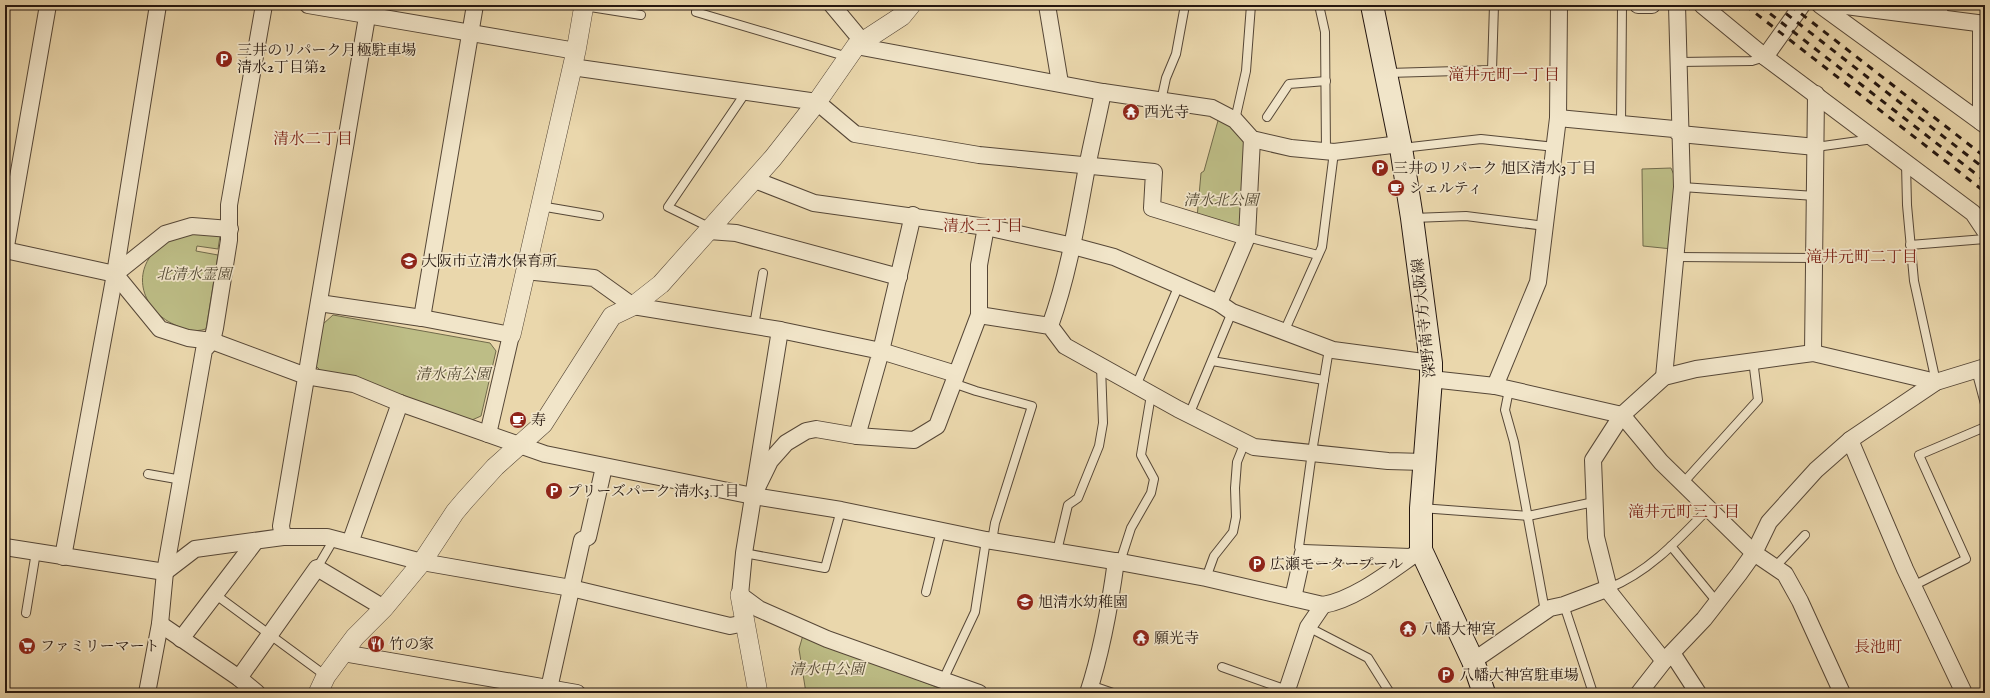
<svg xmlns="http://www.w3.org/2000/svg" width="1990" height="698" font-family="'IM FELL English','Noto Serif JP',serif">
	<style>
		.green { fill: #bdbd86; stroke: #716a4b }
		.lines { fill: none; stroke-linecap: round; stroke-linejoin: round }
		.service-casing { stroke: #564737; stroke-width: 10 }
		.minor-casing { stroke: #564737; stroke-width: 18 }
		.tertiary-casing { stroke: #564737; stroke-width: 20 }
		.secondary-casing { stroke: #251710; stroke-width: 24 }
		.service { stroke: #f1e5c9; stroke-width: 8 }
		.minor { stroke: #f1e5c9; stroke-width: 16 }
		.tertiary { stroke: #f1e5c9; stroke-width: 19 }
		.secondary { stroke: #f1e5c9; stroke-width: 22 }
		.rail { stroke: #251710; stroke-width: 3; stroke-dasharray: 7 7; stroke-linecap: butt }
		.labels { text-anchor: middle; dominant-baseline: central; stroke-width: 3.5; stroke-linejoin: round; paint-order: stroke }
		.poi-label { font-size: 15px; fill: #251710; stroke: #f1e5c9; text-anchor: start }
		.park-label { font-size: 15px; font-style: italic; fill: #534933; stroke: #f1e5c9 }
		.street-label { font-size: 15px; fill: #251710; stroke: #f1e5c9 }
		.neighbourhood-label { font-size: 16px; fill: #7a1f14; stroke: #f1e5c9 }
	</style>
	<rect width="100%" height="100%" fill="#ead7ac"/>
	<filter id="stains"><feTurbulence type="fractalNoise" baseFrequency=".005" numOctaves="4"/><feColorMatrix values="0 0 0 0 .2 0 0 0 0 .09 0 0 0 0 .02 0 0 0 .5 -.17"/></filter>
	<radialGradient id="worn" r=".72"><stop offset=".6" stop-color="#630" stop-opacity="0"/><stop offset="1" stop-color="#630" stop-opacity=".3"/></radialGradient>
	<g class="green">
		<path d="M 1219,117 L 1230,122 L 1248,142 L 1243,228 L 1197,218 L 1201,173 L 1204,171 Z"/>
		<path d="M 1671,168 L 1677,182 L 1672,249 L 1643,246 L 1642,169 Z"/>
		<path d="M 202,233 L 220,236 L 218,249 L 197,246 L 196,251 L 218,255 L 206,329 C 193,333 183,329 171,323 C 141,307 131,271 159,247 C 162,245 165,241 168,239 C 178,234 191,234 202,233 Z"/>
		<path d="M 333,315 L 490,343 L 496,351 L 481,416 L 472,420 L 322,372 L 316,366 L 323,324 Z"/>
		<path d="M 803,635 L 952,693 L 806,693 L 799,649 Z"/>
	</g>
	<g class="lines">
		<g class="service-casing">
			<g id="service">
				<path d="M 697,5 L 696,12 L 848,57"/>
				<path d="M 1319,5 L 1325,32 L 1326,151"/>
				<path d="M 584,6 L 641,15"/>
				<path d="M 1942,18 L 1944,5"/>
				<path d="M 1679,62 L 1752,61 L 1765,57"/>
				<path d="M 1388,73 L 1492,70 L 1494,5"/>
				<path d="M 1161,101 L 1166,78 L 1176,54 L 1185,5"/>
				<path d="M 1267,117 L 1289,84 L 1326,81"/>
				<path d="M 1235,120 L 1246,71 L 1251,5"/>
				<path d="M 1621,125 L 1622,5"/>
				<path d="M 1816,147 L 1873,139"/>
				<path d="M 1402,148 L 1481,139 L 1555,147"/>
				<path d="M 1906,164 L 1907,205 L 1914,281 L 1936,382"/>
				<path d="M 1682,187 L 1815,196"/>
				<path d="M 540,206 L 599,216"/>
				<path d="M 1413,218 L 1466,216 L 1545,226"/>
				<path d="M 711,228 L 668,207 L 746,92"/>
				<path d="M 1247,237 L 1318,255"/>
				<path d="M 1910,245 L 1985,239"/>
				<path d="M 1676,257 L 1814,258"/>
				<path d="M 754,326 L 763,273"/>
				<path d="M 1284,332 L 1322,247 L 1334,152"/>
				<path d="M 1212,361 L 1324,380"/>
				<path d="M 1976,370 L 1985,404"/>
				<path d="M 953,383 L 976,391 L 1032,406 L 995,523 L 992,541"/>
				<path d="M 1136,386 L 1179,285"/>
				<path d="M 1509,390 L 1505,410 L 1514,442 L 1545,611"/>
				<path d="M 1189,415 L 1232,312"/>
				<path d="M 148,474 L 182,480"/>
				<path d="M 1683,483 L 1758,400 L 1753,360"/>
				<path d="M 1421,508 L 1528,516 L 1594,502"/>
				<path d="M 1671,546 L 1717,602"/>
				<path d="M 1057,551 L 1068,505 L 1078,498 L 1099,446 L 1103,423 L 1101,366"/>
				<path d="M 744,553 L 825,568 L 841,510"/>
				<path d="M 1303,553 L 1299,547 L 1312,452 L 1329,349"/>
				<path d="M 1120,562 L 1131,528 L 1151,493 L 1154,479 L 1141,455 L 1151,395"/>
				<path d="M 1775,567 L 1805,535"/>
				<path d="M 317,568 L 334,539"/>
				<path d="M 1206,578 L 1214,556 L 1233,532 L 1236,517 L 1235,488 L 1237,462 L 1245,442"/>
				<path d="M 1913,586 L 1966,559 L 1919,455 L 1985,427"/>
				<path d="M 1609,588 C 1649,572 1679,539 1709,508"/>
				<path d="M 926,592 L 941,531"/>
				<path d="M 216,595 L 326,676"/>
				<path d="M 1564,605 L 1593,693"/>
				<path d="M 26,613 L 36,552"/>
				<path d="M 1308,627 L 1368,658 L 1390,693"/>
				<path d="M 1222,667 L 1287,690"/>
				<path d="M 943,680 L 975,612 L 986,540"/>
				<path d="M 1090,685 L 1113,693"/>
			</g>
		</g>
		<g class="minor-casing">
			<g id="minor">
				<path d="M 308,5 L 576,51"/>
				<path d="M 832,5 L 862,41"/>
				<path d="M 1047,5 L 1060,83"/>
				<path d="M 1638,5 L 1652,5"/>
				<path d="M 1702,5 L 1765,57 L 1973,213 L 1985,231"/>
				<path d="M 1820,5 L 1985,125"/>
				<path d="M 1838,5 L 1985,24"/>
				<path d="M 1981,24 L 1981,122"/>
				<path d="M 856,46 L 1103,92 L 1212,108 L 1235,120 L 1252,139 L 1291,148 L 1334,152 L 1392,145 L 1401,148"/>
				<path d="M 1765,57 L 1802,5"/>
				<path d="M 572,67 L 817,102 L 855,134 L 979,155 L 1154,172 L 1152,208 L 1247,237 L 1219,303"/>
				<path d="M 1558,118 L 1674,129 L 1680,134 L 1816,147"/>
				<path d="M 755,180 L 814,203 L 986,227 L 1073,246 L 1114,257 L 1219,303 L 1232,312 L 1333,350 L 1431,363"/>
				<path d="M 913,215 L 881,351 L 956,374"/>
				<path d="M 709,231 L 736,233 L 899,277"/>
				<path d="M 1247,237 L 1252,139"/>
				<path d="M 5,250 L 115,274 L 160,329 L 188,338 L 212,341 L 306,376 L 354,384 L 400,403 L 545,454 L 753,496 L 841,510 L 986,540 L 1120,562 L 1206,578 L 1323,605 C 1357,599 1393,569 1421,550"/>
				<path d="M 5,252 L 48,5"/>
				<path d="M 525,271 L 594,278 L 633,306 L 780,330 L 881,351 L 857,436"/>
				<path d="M 115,274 L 165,234 L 192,226 L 230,229"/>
				<path d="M 319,303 L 422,318 L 511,335 L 488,434"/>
				<path d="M 979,315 L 979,265 L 986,227"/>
				<path d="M 422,318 L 475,5"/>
				<path d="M 1050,326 C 1069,273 1077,221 1087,167 C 1092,142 1098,117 1103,92"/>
				<path d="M 780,330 L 744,553 L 740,595 L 759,609 L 827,639 L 979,693"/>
				<path d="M 1813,353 L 1816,94"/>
				<path d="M 1664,377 L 1682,187 L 1677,5"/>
				<path d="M 1431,379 L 1495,386 L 1622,415 L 1664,377 L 1696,369 L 1813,353 L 1936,382"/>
				<path d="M 1495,386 L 1538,282 L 1558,118 L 1559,5"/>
				<path d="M 1850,440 L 1905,569 L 1964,693"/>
				<path d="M 753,496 L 770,461 L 786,443 L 806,431 L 816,429 L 857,436 L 914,440 L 937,426 L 979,315 L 1050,326 L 1065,346 L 1178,409 L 1254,447 L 1388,461 L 1424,462"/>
				<path d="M 283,537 L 281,526 L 369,5"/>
				<path d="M 350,543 L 400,403"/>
				<path d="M 5,547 L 165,572 L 195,549 L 283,537 L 327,537 L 422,562 L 571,588 L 730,626 L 745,623"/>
				<path d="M 63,557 L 115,274 L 158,5"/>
				<path d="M 1293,598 L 1303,553 L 1410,557"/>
				<path d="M 160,624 L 239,678 L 257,693"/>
				<path d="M 181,639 L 255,542"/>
				<path d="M 343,653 L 577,693"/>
				<path d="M 1672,653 L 1698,693"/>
				<path d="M 1473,661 L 1550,608 L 1564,605 L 1609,588"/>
				<path d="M 1664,661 L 1610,593 L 1596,537 L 1593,460 L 1622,415 L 1661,462 L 1754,553 L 1785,574 L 1800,601 L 1842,693"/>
				<path d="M 239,678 L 317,568 L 384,608"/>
				<path d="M 147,693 L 160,624 L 165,572 L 204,350 L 212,341 L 215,328 L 229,240 L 229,205 L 264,5"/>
				<path d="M 548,693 L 582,540 L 588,537 L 604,467"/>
				<path d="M 1088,693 C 1102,651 1110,605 1116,561"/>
				<path d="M 1286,693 L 1308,627 L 1323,605"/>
				<path d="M 1639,693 L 1664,661 L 1704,619 L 1739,574 L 1754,553 L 1769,522 L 1816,470 L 1850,440 L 1936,382 L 1985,367"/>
			</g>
		</g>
		<g class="tertiary-casing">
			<g id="tertiary">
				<path d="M 511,335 L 576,51 L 584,5"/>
				<path d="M 740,595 L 758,693"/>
				<path d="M 318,693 L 326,676 L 343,653 L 355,637 L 384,608 L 422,562 L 455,512 L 466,499 L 495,467 L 543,424 L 612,316 L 633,306 L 661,284 L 773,158 L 817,102 L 856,46 L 902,16 L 911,5"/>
			</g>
		</g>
		<g class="secondary-casing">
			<path id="secondary" d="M 1372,5 L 1401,148 L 1412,218 L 1431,363 L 1431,379 L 1421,508 L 1421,550 L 1473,661 L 1484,693"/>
		</g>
		<use href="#service" class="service"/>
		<use href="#minor" class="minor"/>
		<use href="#tertiary" class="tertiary"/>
		<use href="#secondary" class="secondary"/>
		<g class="rail">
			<path d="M 1745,5 L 1985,192"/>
			<path d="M 1759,5 L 1985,181"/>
			<path d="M 1775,5 L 1985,169"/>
			<path d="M 1790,5 L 1985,157"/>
		</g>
	</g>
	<defs>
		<g id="parking-disc" transform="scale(0.9)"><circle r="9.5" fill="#8f2418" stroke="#f1e5c9"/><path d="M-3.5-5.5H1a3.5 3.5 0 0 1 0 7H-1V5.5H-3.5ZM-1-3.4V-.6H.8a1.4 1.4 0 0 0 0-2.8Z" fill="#fff"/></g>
		<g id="temple-disc" transform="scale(0.9)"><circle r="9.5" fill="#8f2418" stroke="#f1e5c9"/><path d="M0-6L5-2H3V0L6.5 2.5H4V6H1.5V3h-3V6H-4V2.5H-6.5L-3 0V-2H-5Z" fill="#fff"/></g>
		<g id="cafe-disc" transform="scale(0.9)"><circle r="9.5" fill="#8f2418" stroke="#f1e5c9"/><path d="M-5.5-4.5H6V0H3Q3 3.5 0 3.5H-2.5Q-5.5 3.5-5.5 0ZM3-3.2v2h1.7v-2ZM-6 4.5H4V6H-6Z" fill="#fff"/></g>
		<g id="school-disc" transform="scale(0.9)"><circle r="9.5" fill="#8f2418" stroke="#f1e5c9"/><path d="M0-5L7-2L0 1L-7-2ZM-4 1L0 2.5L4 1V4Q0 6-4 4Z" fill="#fff"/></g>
		<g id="restaurant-disc" transform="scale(0.9)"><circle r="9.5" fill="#8f2418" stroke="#f1e5c9"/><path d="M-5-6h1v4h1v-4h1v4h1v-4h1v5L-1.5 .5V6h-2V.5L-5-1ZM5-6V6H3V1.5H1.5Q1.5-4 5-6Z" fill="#fff"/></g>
		<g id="supermarket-disc" transform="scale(0.9)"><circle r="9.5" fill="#8f2418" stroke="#f1e5c9"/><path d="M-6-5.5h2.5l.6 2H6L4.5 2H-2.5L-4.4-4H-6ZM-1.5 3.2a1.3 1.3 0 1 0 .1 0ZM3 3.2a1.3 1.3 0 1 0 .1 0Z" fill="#fff"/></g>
	</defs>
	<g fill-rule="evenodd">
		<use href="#parking-disc" x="224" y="59"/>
		<use href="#temple-disc" x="1131" y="112"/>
		<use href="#parking-disc" x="1380" y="168"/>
		<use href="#cafe-disc" x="1396" y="188"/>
		<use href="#school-disc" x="409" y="261"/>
		<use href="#cafe-disc" x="518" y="420"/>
		<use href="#parking-disc" x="554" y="491"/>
		<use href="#parking-disc" x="1257" y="564"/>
		<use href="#school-disc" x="1025" y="602"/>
		<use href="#temple-disc" x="1408" y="629"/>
		<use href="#temple-disc" x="1141" y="638"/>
		<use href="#restaurant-disc" x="376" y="644"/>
		<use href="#supermarket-disc" x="27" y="646"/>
		<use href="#parking-disc" x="1446" y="675"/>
	</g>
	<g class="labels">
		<g class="poi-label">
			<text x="237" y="50">三井のリパーク月極駐車場<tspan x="237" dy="17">清水2丁目第2</tspan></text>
			<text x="1144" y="112">西光寺</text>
			<text x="1393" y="168">三井のリパーク 旭区清水3丁目</text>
			<text x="1409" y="188">シェルティ</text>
			<text x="422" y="261">大阪市立清水保育所</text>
			<text x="531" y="420">寿</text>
			<text x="567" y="491">プリーズパーク 清水3丁目</text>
			<text x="1270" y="564">広瀬モータープール</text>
			<text x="1038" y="602">旭清水幼稚園</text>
			<text x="1421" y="629">八幡大神宮</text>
			<text x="1154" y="638">願光寺</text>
			<text x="389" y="644">竹の家</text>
			<text x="40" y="646">ファミリーマート</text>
			<text x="1459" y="675">八幡大神宮駐車場</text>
		</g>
		<g class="park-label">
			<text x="1221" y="200">清水北公園</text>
			<text x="194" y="274">北清水霊園</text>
			<text x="453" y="374">清水南公園</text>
			<text x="827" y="669">清水中公園</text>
		</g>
		<g class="street-label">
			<text transform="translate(1424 318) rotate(-96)">深野南寺方大阪線</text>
		</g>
		<g class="neighbourhood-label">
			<text x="1504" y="76">滝井元町一丁目</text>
			<text x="313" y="140">清水二丁目</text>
			<text x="983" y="227">清水三丁目</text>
			<text x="1862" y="258">滝井元町二丁目</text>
			<text x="1684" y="513">滝井元町三丁目</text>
			<text x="1878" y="648">長池町</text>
		</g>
	</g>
	<rect width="1990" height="698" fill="none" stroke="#ead7ac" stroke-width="20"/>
	<rect x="6" y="6" width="1978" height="686" fill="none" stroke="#251710" stroke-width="2"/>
	<rect x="10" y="10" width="1970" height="678" fill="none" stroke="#251710"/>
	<rect width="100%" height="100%" filter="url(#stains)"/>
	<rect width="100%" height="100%" fill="url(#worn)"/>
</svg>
